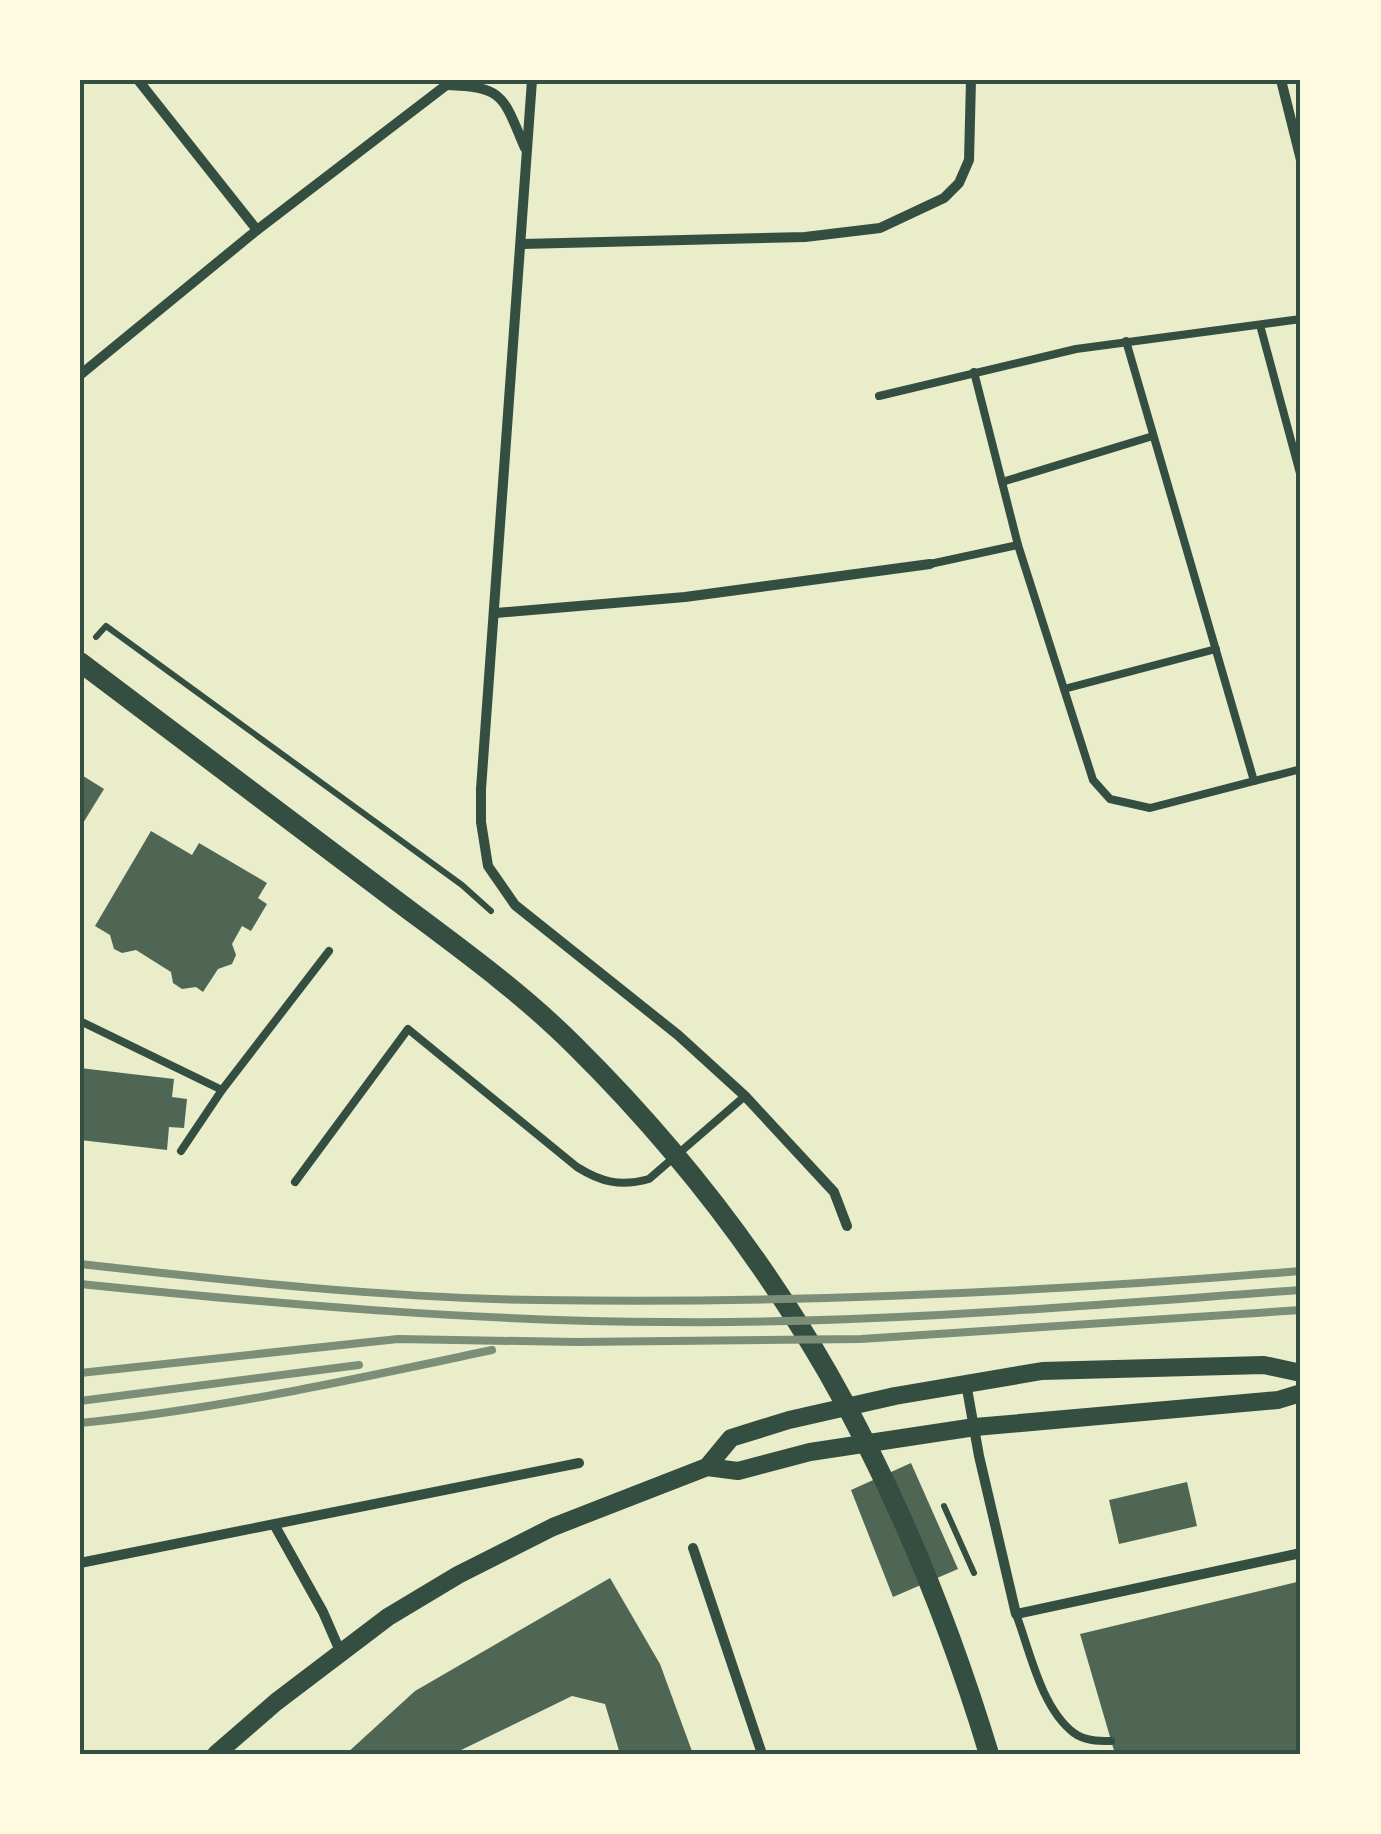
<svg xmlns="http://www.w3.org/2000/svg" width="1381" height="1834" font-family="'Work Sans',sans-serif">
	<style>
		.building { fill: #4f6655 }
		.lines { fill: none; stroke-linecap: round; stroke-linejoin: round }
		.path { stroke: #344e41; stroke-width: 6 }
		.service { stroke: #344e41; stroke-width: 8 }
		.minor { stroke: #344e41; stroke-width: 10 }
		.tertiary { stroke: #344e41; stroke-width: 18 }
		.secondary { stroke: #344e41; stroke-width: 20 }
		.rail { stroke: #7c8e77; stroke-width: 8 }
		.neatline { fill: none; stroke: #344e41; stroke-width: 4 }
	</style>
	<rect width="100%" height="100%" fill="#e9edc9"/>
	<g class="building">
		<path d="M 80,774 L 104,789 L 80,828 Z"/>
		<path d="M 151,831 L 192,855 L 199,843 L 267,883 L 258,898 L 267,904 L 251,931 L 242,926 L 232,944 L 236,955 L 232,964 L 218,969 L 203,992 L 196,987 L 182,989 L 173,983 L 171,972 L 136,950 L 122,953 L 114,949 L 110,935 L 95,926 Z"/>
		<path d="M 80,1068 L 174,1079 L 172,1097 L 187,1099 L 184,1128 L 169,1127 L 167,1150 L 80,1140 Z"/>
		<path d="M 911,1463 L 958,1569 L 893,1597 L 851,1490 Z"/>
		<path d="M 1187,1482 L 1197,1526 L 1119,1544 L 1109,1500 Z"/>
		<path d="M 610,1578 L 660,1664 L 693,1754 L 620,1754 L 605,1704 L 572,1696 L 453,1754 L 346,1754 L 415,1691 Z"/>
		<path d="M 1301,1581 L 1301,1754 L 1115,1754 L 1080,1634 Z"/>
	</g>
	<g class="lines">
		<g class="path">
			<path d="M 96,637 L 106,626 L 462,885 L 491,911"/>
			<path d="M 944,1506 L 974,1573"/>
		</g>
		<g class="service">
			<path d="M 1260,325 L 1301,477"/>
			<path d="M 1126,341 L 1254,781"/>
			<path d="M 974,372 L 1018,545 L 1093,780 L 1110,799 L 1150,808 L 1301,769"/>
			<path d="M 879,396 L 1076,349 L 1301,319"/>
			<path d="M 1002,482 L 1153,436"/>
			<path d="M 930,564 L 1018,545"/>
			<path d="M 1064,689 L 1216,649"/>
			<path d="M 80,1021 L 222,1090 L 329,951"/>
			<path d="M 181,1151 L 222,1090"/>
			<path d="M 295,1182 L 408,1029 L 577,1167 C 601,1182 620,1187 649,1179 L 745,1096"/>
			<path d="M 1016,1614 C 1030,1651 1041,1708 1074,1733 C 1085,1741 1098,1741 1111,1741"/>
		</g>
		<g class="minor">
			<path d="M 138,80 L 257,230"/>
			<path d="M 532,80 L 481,789 L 481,822 L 488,866 L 515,905 L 678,1035 L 745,1096 L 834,1192 L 847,1226"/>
			<path d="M 1281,80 L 1301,160"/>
			<path d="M 447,85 C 505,87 503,97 525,148"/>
			<path d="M 522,244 L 805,237 L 880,228 L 944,198 L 959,183 L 969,160 L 971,80"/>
			<path d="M 80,375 L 257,230 L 453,80"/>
			<path d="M 496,613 L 685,597 L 930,564"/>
			<path d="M 966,1383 L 979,1456 L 1016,1614 L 1301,1553"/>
			<path d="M 275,1526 L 323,1612 L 340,1651"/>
			<path d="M 693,1548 L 762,1754"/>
			<path d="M 80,1563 L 579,1463"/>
		</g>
		<g class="tertiary">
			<path d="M 707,1467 L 738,1471 L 810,1452 L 975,1427 L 1278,1400 L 1301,1393"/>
			<path d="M 216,1754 L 276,1702 L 388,1617 L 458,1575 L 553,1527 L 707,1467 L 731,1438 L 789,1420 L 895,1396 L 1042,1371 L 1264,1365 L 1301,1373"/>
		</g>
		<path class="secondary" d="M 80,662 C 181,737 281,813 381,889 C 448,940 516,987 575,1046 C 781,1250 905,1477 989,1754"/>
		<g class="rail">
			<path d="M 80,1264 C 232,1281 386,1298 539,1300 C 794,1304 1047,1292 1301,1271"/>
			<path d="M 80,1284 C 276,1304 471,1321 668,1322 C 879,1324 1090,1305 1301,1290"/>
			<path d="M 80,1373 L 398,1339 L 577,1342 L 861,1339 L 1301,1310"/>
			<path d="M 80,1401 L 359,1365"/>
			<path d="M 80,1423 C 220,1409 355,1379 492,1350"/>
		</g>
	</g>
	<rect width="1381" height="1834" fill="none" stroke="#fefae0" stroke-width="165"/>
	<rect x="82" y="82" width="1216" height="1670" class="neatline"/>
</svg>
